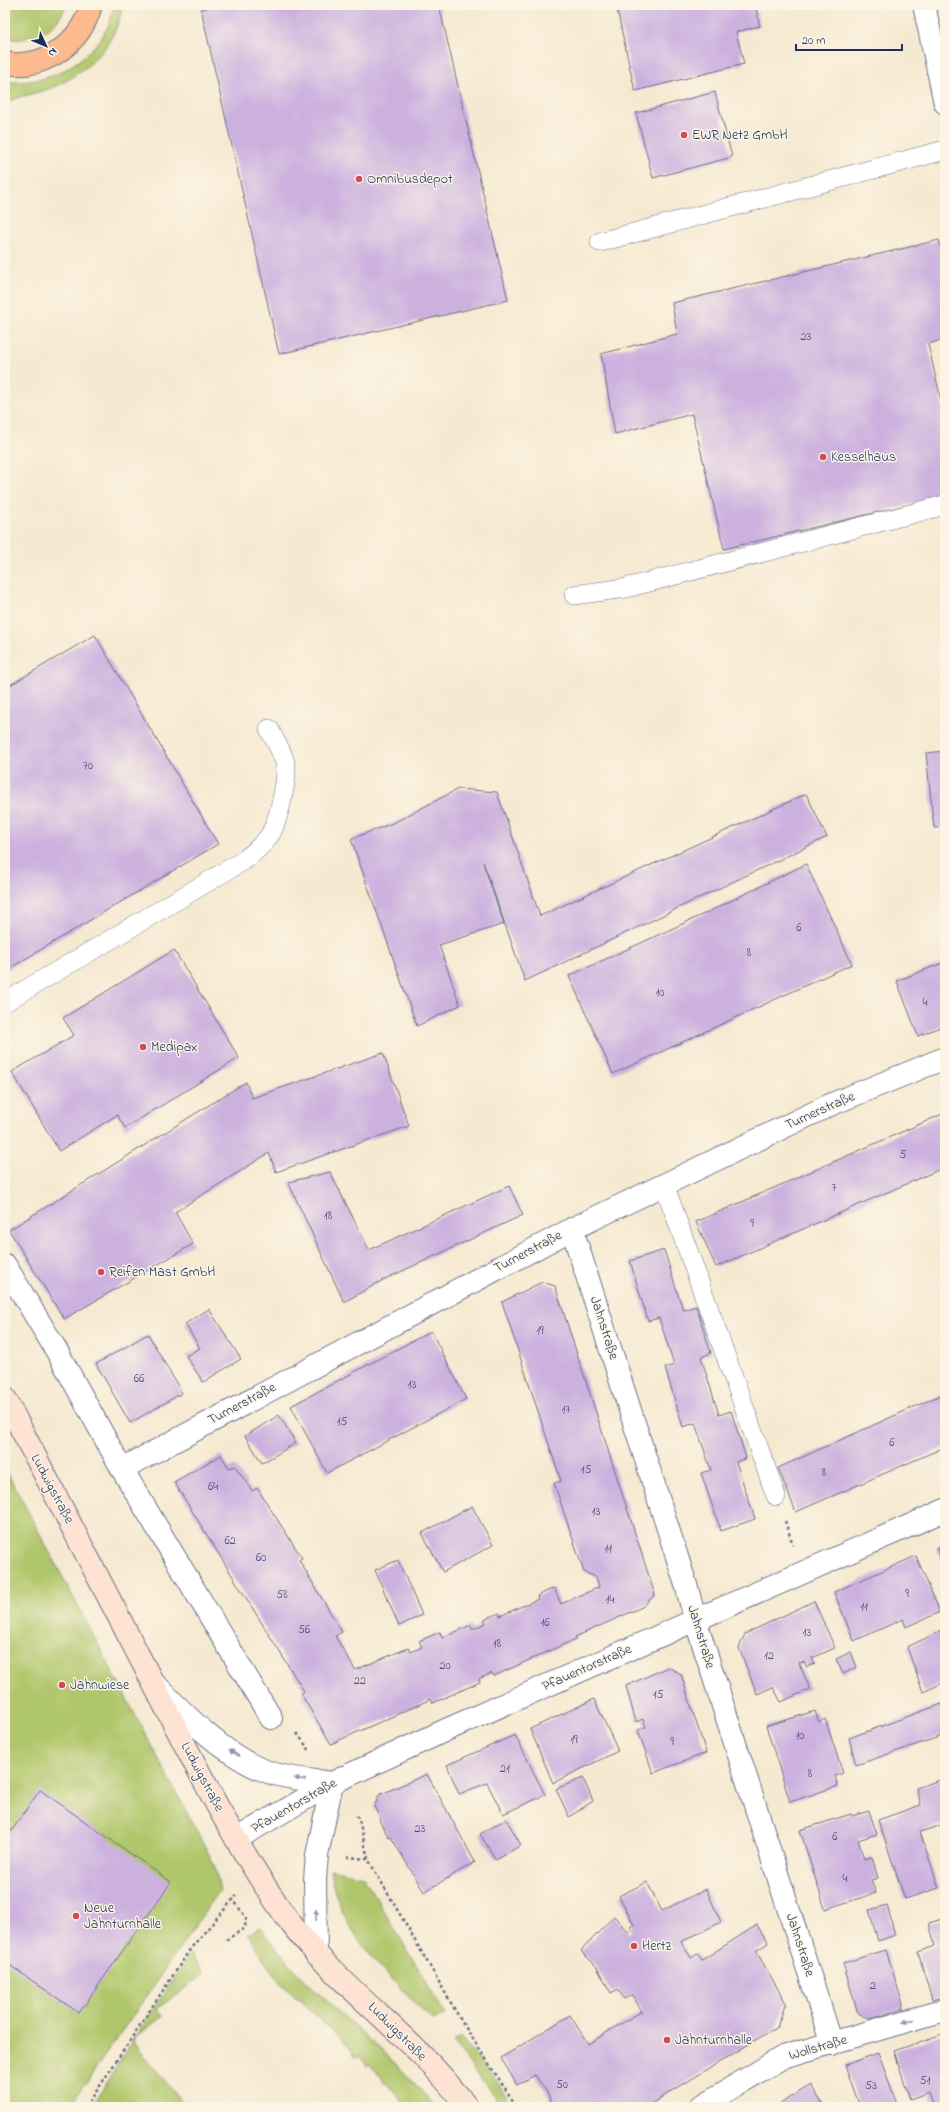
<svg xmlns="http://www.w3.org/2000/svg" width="950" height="2112" font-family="'Indie Flower',sans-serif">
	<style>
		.green { fill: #b0c66a; stroke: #667a64 }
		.building { fill: #ccb1df }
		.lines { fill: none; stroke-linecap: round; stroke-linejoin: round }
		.service-casing { stroke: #687086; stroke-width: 20 }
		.minor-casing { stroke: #687086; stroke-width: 24 }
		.tertiary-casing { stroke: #687086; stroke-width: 24 }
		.secondary-casing { stroke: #687086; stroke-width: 24 }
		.primary-casing { stroke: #687086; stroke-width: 24 }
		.path { stroke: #687086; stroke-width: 2.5; stroke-dasharray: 3 3; stroke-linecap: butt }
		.service { stroke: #fff; stroke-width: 19 }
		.minor { stroke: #fff; stroke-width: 22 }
		.tertiary { stroke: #fff; stroke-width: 22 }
		.secondary { stroke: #fee3d2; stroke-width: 22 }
		.primary { stroke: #fcba8e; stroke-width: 22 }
		.oneway { fill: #8d97ae }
		.poi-dot { fill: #d1495b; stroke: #fcf5e5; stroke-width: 1.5 }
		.labels { text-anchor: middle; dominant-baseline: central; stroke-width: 3; stroke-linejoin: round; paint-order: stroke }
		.number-label { font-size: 12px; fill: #47507e }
		.poi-label { font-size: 14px; fill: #1b2f5e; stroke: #fcf5e5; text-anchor: start }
		.street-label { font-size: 14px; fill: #1b2f5e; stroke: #fcf5e5 }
	</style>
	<rect width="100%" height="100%" fill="#fcf5e5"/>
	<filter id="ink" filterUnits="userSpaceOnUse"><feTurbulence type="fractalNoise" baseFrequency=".025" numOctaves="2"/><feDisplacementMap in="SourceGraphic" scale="8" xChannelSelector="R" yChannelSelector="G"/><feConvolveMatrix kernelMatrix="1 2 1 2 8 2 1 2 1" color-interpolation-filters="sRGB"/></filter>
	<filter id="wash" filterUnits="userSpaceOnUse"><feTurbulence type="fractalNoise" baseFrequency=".012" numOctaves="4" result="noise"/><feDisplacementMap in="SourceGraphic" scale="16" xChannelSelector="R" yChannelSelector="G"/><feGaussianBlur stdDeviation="0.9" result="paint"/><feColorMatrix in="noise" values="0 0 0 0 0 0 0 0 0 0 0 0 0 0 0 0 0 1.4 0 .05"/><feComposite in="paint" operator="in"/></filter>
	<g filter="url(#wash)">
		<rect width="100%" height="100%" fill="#f6e9d1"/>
		<g class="green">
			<path d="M 5,5 L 66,5 C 56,32 32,43 5,38 Z"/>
			<path d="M 113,5 L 122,5 C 118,48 78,81 39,92 C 26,96 16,96 5,105 L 5,82 C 18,82 33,82 45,78 C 75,70 113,37 113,5 Z"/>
			<path d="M 5,1468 L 214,1864 L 220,1890 L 69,2107 L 5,2107 Z"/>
			<path d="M 330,1869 L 363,1876 L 446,2015 L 433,2021 C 391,1979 337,1931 330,1869 Z"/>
			<path d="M 261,1927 C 308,1997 383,2041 435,2107 L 407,2107 L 387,2083 L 385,2084 L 378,2074 L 377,2074 L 370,2064 L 367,2066 L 360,2056 L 356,2057 L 350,2047 L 288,1990 L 273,1974 L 248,1934 Z"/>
			<path d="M 190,1954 L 204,1974 L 157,2009 L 163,2016 L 132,2040 L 186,2107 L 92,2107 C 123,2055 156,2004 190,1954 Z"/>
			<path d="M 460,2037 L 496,2080 L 514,2107 L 502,2107 L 453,2042 Z"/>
		</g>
		<g id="blocks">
			<g class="building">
				<path d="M 218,5 L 439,5 L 508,300 L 279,354 L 201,9 Z"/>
				<path d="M 616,5 L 755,5 L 760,26 L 736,32 L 744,64 L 635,91 Z"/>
				<path d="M 715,92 L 732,157 L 653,178 L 636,113 Z"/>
				<path d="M 939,240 L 945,265 L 945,339 L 928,344 L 945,417 L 945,496 L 724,549 L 692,414 L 615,434 L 601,354 L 677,334 L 672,303 Z"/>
				<path d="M 95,635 L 218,844 L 5,971 L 5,688 Z"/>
				<path d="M 945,751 L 945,827 L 934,828 L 926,753 Z"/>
				<path d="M 458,789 L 497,792 L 540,916 L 806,794 L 827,837 L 525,981 L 483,862 L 504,924 L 439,945 L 460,1005 L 417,1026 L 351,839 L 395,822 Z"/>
				<path d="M 806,864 L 852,964 L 613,1074 L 569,976 L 706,913 Z"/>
				<path d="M 174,950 L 239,1058 L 125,1128 L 117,1115 L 59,1151 L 12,1072 L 74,1035 L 63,1018 Z"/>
				<path d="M 945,962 L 945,1025 L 918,1036 L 897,981 Z"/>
				<path d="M 383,1053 L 409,1126 L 276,1172 L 269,1153 L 175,1212 L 193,1244 L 64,1319 L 9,1230 L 246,1082 L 252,1098 Z"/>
				<path d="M 945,1113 L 945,1167 L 716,1267 L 696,1222 Z"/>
				<path d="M 330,1172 L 369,1250 L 509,1186 L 523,1215 L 383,1280 L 344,1302 L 288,1182 Z"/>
				<path d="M 664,1250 L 683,1310 L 696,1306 L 711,1353 L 701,1357 L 719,1415 L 731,1411 L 746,1458 L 736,1462 L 755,1519 L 721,1531 L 701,1473 L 711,1470 L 695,1423 L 683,1427 L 665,1368 L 674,1365 L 659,1318 L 648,1321 L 630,1261 Z"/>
				<path d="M 542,1282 L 555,1286 L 655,1595 L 642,1607 L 575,1637 L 576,1639 L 494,1676 L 492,1673 L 479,1679 L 480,1682 L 433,1703 L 431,1699 L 331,1744 L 301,1694 L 304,1691 L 174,1482 L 221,1455 L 229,1468 L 235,1466 L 252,1491 L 257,1488 L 302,1558 L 299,1560 L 342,1632 L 335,1636 L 355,1670 L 408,1648 L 411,1652 L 422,1647 L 419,1641 L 440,1632 L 442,1638 L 471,1625 L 472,1629 L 486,1623 L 484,1620 L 499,1613 L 500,1616 L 538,1599 L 537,1596 L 554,1588 L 561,1604 L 599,1587 L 596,1577 L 584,1572 L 554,1483 L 561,1481 L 502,1302 Z"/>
				<path d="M 209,1309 L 241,1359 L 203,1382 L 186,1356 L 200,1348 L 185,1324 Z"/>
				<path d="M 431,1331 L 466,1399 L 327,1473 L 291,1406 Z"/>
				<path d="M 148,1334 L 182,1393 L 130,1423 L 96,1364 Z"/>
				<path d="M 945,1393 L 945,1447 L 796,1512 L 778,1468 Z"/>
				<path d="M 279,1415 L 296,1443 L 262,1463 L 245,1436 Z"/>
				<path d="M 472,1506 L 493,1545 L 443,1572 L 422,1533 Z"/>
				<path d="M 945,1544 L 945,1568 L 936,1548 Z"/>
				<path d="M 916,1556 L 940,1612 L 906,1627 L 903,1619 L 854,1641 L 834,1592 Z"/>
				<path d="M 398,1560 L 422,1615 L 399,1626 L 375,1570 Z"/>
				<path d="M 814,1601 L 835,1648 L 812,1658 L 815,1664 L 807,1667 L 804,1662 L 799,1663 L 810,1689 L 781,1702 L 773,1687 L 757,1694 L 739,1648 L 745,1634 Z"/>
				<path d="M 945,1629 L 945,1687 L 943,1683 L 923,1692 L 907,1647 Z"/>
				<path d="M 851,1652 L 857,1667 L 843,1674 L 836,1659 Z"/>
				<path d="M 668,1667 L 681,1674 L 706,1753 L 653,1773 L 638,1730 L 646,1727 L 643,1719 L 636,1722 L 626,1686 Z"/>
				<path d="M 594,1699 L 618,1751 L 553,1783 L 530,1729 Z"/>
				<path d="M 942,1704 L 945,1713 L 945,1735 L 856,1765 L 849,1738 Z"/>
				<path d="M 815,1711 L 819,1722 L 825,1719 L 843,1773 L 835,1776 L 838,1786 L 790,1802 L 766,1726 Z"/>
				<path d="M 515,1735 L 545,1795 L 503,1814 L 487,1783 L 459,1794 L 447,1765 Z"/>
				<path d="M 427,1774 L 475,1862 L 424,1892 L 391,1837 L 389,1838 L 379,1820 L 381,1819 L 374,1807 L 379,1795 Z"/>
				<path d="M 583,1778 L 593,1801 L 569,1817 L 556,1789 Z"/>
				<path d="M 943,1779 L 945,1824 L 920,1832 L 939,1888 L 905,1899 L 878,1820 L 921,1805 L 916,1788 Z"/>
				<path d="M 40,1790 L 171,1882 L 79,2013 L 5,1962 L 5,1840 Z"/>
				<path d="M 869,1811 L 877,1834 L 858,1840 L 864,1859 L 872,1857 L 878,1878 L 871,1880 L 876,1893 L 825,1909 L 800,1830 L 851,1814 L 852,1816 Z"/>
				<path d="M 506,1819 L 521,1845 L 496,1860 L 480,1834 Z"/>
				<path d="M 647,1882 L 662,1911 L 706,1889 L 721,1922 L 681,1942 L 691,1958 L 697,1953 L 702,1960 L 757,1925 L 768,1943 L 756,1951 L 786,2003 L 777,2027 L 646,2107 L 553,2107 L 548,2094 L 535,2075 L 517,2085 L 501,2058 L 570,2015 L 588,2044 L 642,2011 L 632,1995 L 624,1999 L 618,1989 L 611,1993 L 596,1966 L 581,1951 L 614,1916 L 629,1933 L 632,1929 L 630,1927 L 634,1925 L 619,1896 Z"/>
				<path d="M 887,1905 L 895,1935 L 878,1941 L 869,1910 Z"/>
				<path d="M 945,1918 L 945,1996 L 932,2000 L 918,1952 L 935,1946 L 929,1923 Z"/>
				<path d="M 886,1950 L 904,2008 L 870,2019 L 858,2013 L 843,1963 Z"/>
				<path d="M 945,2033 L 945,2103 L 934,2107 L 929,2092 L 910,2099 L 894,2051 Z"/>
				<path d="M 878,2053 L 898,2106 L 860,2107 L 845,2065 Z"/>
				<path d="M 811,2085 L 824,2107 L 775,2107 Z"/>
			</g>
		</g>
	</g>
	<g filter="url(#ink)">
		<use href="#blocks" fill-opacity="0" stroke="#687086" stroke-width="1"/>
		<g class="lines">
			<g class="service-casing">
				<g id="service">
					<path d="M 600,242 L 945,150"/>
					<path d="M 574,595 L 626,588 L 945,505"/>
					<path d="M 5,1002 L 243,861 C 253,853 264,845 271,833 C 279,818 286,785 286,769 C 285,755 275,741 269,729"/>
					<path d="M 664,1184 L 776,1496"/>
				</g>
			</g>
			<g class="minor-casing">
				<g id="minor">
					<path d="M 572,1229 L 687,1588 L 695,1619 L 832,2044"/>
					<path d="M 5,1265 L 58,1353 L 122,1469 L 271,1718"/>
					<path d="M 122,1469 L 572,1229 L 832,1104 L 945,1058"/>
					<path d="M 700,2107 L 783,2057 L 945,2010"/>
				</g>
			</g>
			<g class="tertiary-casing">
				<g id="tertiary">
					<path d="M 924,5 L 945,103"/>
					<path d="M 157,1686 C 187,1717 227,1758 268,1772 C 289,1779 311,1780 332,1783"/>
					<path d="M 236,1839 L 332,1783 L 446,1730 L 945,1510"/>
					<path d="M 316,1954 L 315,1879 L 317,1855 L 332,1783"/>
				</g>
			</g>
			<g class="secondary-casing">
				<path id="secondary" d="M 5,1398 C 54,1493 104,1588 153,1683 C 194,1762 233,1842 284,1914 C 336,1987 414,2035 467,2107"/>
			</g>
			<g class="primary-casing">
				<path id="primary" d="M 5,63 C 45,70 81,43 91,5"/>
			</g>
			<g class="path">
				<path d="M 785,1521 L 793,1545"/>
				<path d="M 297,1733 L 309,1750"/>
				<path d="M 356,1816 L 359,1819 L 368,1859 L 462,2022 L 517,2107"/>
				<path d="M 347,1857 L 368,1859"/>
				<path d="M 226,1940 L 245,1928 L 246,1918 L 233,1899"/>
				<path d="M 86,2107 L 191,1948 L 236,1896"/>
			</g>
			<use href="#service" class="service"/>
			<use href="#minor" class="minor"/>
			<use href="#tertiary" class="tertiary"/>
			<use href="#secondary" class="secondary"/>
			<use href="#primary" class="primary"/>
		</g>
		<defs><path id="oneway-solid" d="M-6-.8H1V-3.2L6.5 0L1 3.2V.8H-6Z"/></defs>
		<g class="oneway">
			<use href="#oneway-solid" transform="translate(234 1753) rotate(-147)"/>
			<use href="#oneway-solid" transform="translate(300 1779) rotate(-172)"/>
			<use href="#oneway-solid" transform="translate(316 1915) rotate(-91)"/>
			<use href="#oneway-solid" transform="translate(908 2021) rotate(164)"/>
		</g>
	</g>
	<g class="poi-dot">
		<circle cx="684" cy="135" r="4"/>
		<circle cx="359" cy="179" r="4"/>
		<circle cx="823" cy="457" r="4"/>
		<circle cx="143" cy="1047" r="4"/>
		<circle cx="101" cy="1272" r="4"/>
		<circle cx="62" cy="1685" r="4"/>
		<circle cx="76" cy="1916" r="4"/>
		<circle cx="634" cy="1946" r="4"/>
		<circle cx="667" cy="2040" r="4"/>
	</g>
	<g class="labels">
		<g class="number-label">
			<text x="806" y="337">23</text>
			<text x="88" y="766">70</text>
			<text x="799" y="928">6</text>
			<text x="749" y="953">8</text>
			<text x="660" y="993">10</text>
			<text x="925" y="1003">4</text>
			<text x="903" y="1155">5</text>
			<text x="834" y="1188">7</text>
			<text x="328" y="1216">18</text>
			<text x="752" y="1224">9</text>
			<text x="540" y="1331">19</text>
			<text x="139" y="1379">66</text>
			<text x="412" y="1385">13</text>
			<text x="566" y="1410">17</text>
			<text x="342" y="1422">15</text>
			<text x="892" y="1443">6</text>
			<text x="586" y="1470">15</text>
			<text x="824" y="1473">8</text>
			<text x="213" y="1487">64</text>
			<text x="596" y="1512">13</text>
			<text x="230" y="1541">62</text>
			<text x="608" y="1549">11</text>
			<text x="261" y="1558">60</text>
			<text x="907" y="1594">9</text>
			<text x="282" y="1595">58</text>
			<text x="610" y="1600">14</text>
			<text x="864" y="1607">11</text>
			<text x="545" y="1623">16</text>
			<text x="304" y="1630">56</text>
			<text x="807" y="1633">13</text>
			<text x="497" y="1644">18</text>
			<text x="769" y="1656">12</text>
			<text x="445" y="1666">20</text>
			<text x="360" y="1681">22</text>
			<text x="658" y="1695">15</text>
			<text x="800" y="1736">10</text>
			<text x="574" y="1740">19</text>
			<text x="672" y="1742">9</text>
			<text x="505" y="1769">21</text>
			<text x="810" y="1774">8</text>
			<text x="420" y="1829">23</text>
			<text x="835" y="1837">6</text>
			<text x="845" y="1879">4</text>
			<text x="873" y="1986">2</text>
			<text x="925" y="2081">51</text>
			<text x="562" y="2085">50</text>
			<text x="871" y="2086">53</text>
		</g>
		<g class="poi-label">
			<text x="692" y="135">EWR Netz GmbH</text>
			<text x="367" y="179">Omnibusdepot</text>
			<text x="831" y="457">Kesselhaus</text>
			<text x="151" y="1047">Medipax</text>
			<text x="109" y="1272">Reifen Mast GmbH</text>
			<text x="70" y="1685">Jahnwiese</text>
			<text x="84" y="1908">Neue<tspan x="84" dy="16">Jahnturnhalle</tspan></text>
			<text x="642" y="1946">Hertz</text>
			<text x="675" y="2040">Jahnturnhalle</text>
		</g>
		<g class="street-label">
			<text transform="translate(820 1111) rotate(-24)">Turnerstraße</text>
			<text transform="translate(528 1252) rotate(-28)">Turnerstraße</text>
			<text transform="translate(604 1328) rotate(72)">Jahnstraße</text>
			<text transform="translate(242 1404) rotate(-28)">Turnerstraße</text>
			<text transform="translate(52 1489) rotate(62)">Ludwigstraße</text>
			<text transform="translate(701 1637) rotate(73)">Jahnstraße</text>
			<text transform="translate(587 1668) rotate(-24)">Pfauentorstraße</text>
			<text transform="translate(202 1777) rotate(62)">Ludwigstraße</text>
			<text transform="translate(294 1806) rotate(-30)">Pfauentorstraße</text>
			<text transform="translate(800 1945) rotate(72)">Jahnstraße</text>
			<text transform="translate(397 2032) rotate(45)">Ludwigstraße</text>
			<text transform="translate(818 2048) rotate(-16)">Wollstraße</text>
		</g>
	</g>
	<rect width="950" height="2112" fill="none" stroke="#fcf5e5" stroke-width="20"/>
	<g transform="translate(46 46) rotate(134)" stroke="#fcf5e5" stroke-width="3" paint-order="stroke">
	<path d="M0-3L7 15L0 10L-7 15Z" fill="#1b2f5e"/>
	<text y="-6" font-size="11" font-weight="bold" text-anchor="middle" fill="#1b2f5e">N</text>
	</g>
	<path d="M796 44v6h106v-6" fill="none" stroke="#1b2f5e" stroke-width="2"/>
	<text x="802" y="44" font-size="12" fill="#1b2f5e" stroke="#fcf5e5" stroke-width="3" paint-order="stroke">20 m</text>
</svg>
